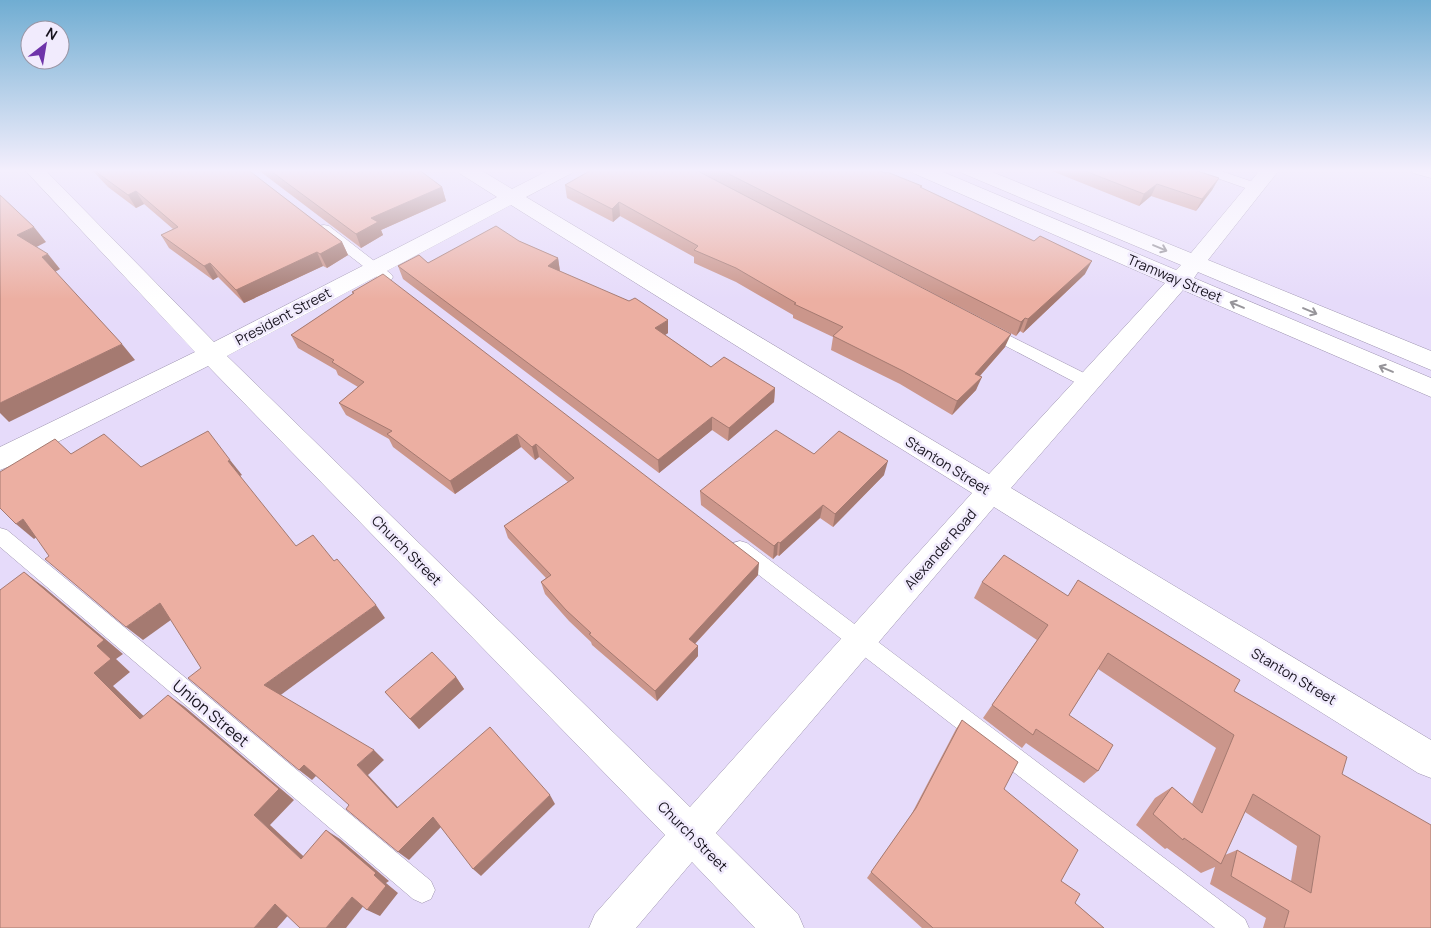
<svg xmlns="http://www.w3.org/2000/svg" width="1431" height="928" font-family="Manrope,sans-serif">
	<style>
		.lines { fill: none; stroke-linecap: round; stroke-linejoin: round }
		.service-casing { stroke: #9c92ae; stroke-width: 1 }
		.minor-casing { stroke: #9c92ae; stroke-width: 1 }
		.service { fill: #fff; fill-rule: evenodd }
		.minor { fill: #fff; fill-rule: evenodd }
		.wall { fill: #cb968b; fill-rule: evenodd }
		.shaded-wall { fill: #a57a71 }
		.building { fill: #ecafa2; stroke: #a57a71 }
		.oneway { stroke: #97959a }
		.labels { text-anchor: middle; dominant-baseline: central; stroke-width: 5; stroke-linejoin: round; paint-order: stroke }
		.street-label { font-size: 14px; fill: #17131e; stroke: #f1ebfd }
		.near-street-label { font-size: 16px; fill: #17131e; stroke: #f1ebfd }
	</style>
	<rect width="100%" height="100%" fill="#e6dbfa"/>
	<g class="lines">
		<g class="service-casing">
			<g id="service">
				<path d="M 1198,169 L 1215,169 L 1259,184 L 1261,187 L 1259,190 L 1251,190 L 1200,172 Z"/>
				<path d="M 324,225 L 329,226 L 391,274 L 393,277 L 391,280 L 381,280 L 319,232 L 317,229 L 319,226 Z"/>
				<path d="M 988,325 L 1094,378 L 1096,382 L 1094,386 L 1088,388 L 1082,386 L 983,334 L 980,330 L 983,326 Z"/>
				<path d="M 0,528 L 7,530 L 431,881 L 435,890 L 431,899 L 422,903 L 413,899 L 0,547 Z"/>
				<path d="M 740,541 L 747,543 L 1245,919 L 1249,928 L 1215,928 L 733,555 L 730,549 L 733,543 Z"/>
			</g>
		</g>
		<g class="minor-casing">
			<g id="minor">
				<path d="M 24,169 L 44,169 L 214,342 L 497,197 L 459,173 L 457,169 L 479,169 L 512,189 L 551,169 L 574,169 L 572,173 L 526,197 L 989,474 L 1165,283 L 913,173 L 911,169 L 936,169 L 1176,270 L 1181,265 L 962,173 L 959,169 L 985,169 L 1191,253 L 1261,169 L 1280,169 L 1208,260 L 1431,351 L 1431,370 L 1198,272 L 1194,278 L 1431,378 L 1431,397 L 1183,290 L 1011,488 L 1431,740 L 1431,778 L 1418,773 L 994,507 L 716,833 L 798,914 L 804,928 L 755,928 L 692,862 L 636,928 L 589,928 L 595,914 L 665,835 L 208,366 L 10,466 L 0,470 L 0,447 L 195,352 ZM 511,205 L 972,493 L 690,807 L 227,356 Z"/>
				<path d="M 1411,169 L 1431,169 L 1431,178 L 1413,173 Z"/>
			</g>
		</g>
		<use href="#service" class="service"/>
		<use href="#minor" class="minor"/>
	</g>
	<g class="wall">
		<path d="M 91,169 L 247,169 L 342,242 L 348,255 L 327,268 L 323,266 L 244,303 L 218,277 L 213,280 L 169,248 L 161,235 L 173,229 L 144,204 L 136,208 L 108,187 Z"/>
		<path d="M 257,169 L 418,169 L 442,187 L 446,201 L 381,230 L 383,235 L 361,248 Z"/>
		<path d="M 593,169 L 877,169 L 885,173 L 922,186 L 921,188 L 1085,274 L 1023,333 L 1020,331 L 1016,336 L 842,246 L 1005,347 L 980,376 L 976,390 L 952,415 L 900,384 L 831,350 L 833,337 L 793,318 L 793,315 L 736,282 L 694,263 L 694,257 L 620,216 L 613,222 L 567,198 L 565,185 Z"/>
		<path d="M 1047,169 L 1191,169 L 1219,178 L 1212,190 L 1196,211 L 1151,196 L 1139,206 Z"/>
		<path d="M 519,241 L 558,258 L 560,271 L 668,333 L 665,335 L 711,367 L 775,388 L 774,402 L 728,441 L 712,430 L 659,473 L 403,279 L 398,266 L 428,263 Z"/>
		<path d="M 352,292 L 758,575 L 695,644 L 698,646 L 698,656 L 657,701 L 592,645 L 591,642 L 569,621 L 545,594 L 541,582 L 546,578 L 508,538 L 504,526 L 568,482 L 539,457 L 535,460 L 521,447 L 455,494 L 393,447 L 389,439 L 346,415 L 339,403 L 358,387 L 338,375 L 336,370 L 298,348 L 291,335 L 353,294 Z"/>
		<path d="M 814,454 L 884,475 L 833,527 L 820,518 L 779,556 L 777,555 L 773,559 L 701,505 L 700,491 Z"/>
		<path d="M 982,582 L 1067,596 L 1234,691 L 1342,774 L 1431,928 L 1263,928 L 1266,918 L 1210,884 L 1215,867 L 1201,873 L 1167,848 L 1165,849 L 1136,825 L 1155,798 L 1172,787 L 1192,804 L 1216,748 L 1098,669 L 1069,715 L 1098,771 L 1084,783 L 1026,743 L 1022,748 L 983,718 L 1037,640 L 974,598 ZM 1245,812 L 1297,846 L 1291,881 L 1237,850 L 1225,855 Z"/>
		<path d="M 456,677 L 464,689 L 419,729 L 385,692 Z"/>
		<path d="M 962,720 L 1004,789 L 1075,903 L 1104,928 L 922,928 L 867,878 L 911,815 L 956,729 Z"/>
	</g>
	<g class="shaded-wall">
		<path d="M 1219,178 L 1212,190 L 1196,211 L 1202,199 Z"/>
		<path d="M 1157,184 L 1151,196 L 1139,206 L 1144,194 Z"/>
		<path d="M 442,187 L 446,201 L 381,230 L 383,235 L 361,248 L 356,234 L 371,218 Z"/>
		<path d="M 136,191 L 144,204 L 136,208 L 128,195 Z"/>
		<path d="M 619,202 L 620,216 L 613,222 L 612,209 Z"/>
		<path d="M 34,227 L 46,242 L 29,251 L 17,235 Z"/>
		<path d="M 342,242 L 348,255 L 327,268 L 320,254 Z"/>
		<path d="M 317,252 L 323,266 L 244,303 L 236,290 Z"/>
		<path d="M 48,254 L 60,269 L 55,272 L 42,257 Z"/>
		<path d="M 558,258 L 560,272 L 548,266 Z"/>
		<path d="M 1092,261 L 1085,274 L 1023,333 L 1028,319 Z"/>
		<path d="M 210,263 L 218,277 L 213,280 L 204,266 Z"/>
		<path d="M 1025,318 L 1020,331 L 1016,336 L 1021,322 Z"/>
		<path d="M 668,320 L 668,333 L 656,341 L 655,328 Z"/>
		<path d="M 1011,334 L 1005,347 L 970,387 L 975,374 Z"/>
		<path d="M 122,344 L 135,360 L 9,422 L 0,413 L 0,403 Z"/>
		<path d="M 982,377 L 976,390 L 952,415 L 957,401 Z"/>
		<path d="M 775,388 L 774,402 L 728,441 L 729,428 Z"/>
		<path d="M 712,417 L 712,430 L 659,473 L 658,460 Z"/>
		<path d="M 517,434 L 521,447 L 455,494 L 450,481 Z"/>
		<path d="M 536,444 L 539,457 L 535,460 L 532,447 Z"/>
		<path d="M 230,460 L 242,475 L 240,476 L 228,461 Z"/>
		<path d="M 888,461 L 884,475 L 833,527 L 835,514 Z"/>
		<path d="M 823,505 L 820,518 L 779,556 L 780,543 Z"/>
		<path d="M 23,519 L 41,534 L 34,539 L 16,524 Z"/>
		<path d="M 778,542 L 777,555 L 773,559 L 774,546 Z"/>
		<path d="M 759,563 L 758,575 L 690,649 L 689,639 Z"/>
		<path d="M 24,572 L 44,587 L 123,654 L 116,659 L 130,672 L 113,686 L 159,731 L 140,719 L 94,673 L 97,646 Z"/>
		<path d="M 160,603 L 175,617 L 143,640 L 126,627 Z"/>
		<path d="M 376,605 L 385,618 L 278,697 L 264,685 Z"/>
		<path d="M 698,646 L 698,656 L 657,701 L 655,691 Z"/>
		<path d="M 456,677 L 464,689 L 419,729 L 410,719 Z"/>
		<path d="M 168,695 L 185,707 L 294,800 L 270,825 L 315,867 L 301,859 L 254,815 Z"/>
		<path d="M 374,750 L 384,760 L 368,775 L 408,818 L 397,808 L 357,765 Z"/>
		<path d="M 304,765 L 317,775 L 312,780 L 299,770 Z"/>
		<path d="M 550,795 L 555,804 L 481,876 L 473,869 Z"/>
		<path d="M 433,817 L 442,826 L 409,860 L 398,852 Z"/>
		<path d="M 326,830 L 340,839 L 389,881 L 386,883 L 398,893 L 380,916 L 367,910 Z"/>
		<path d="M 352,897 L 365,904 L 346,928 L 326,928 Z"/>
		<path d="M 275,904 L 292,911 L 277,928 L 254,928 Z"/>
	</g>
	<g class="building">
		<path d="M 94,169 L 247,169 L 342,242 L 320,254 L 317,252 L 236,290 L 210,263 L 204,266 L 161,235 L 178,227 L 136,191 L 128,195 L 99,174 Z"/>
		<path d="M 268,169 L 418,169 L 442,187 L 371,218 L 378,222 L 356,234 Z"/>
		<path d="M 593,169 L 694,169 L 1011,334 L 975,374 L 982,377 L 957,401 L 903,371 L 833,336 L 843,327 L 794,304 L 796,303 L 736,268 L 694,250 L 698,246 L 619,202 L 612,209 L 565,185 Z"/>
		<path d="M 719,169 L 877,169 L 885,173 L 887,172 L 922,186 L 920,187 L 1034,241 L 1040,236 L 1092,261 L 1028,319 L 1025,318 L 1021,322 Z"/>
		<path d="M 1080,169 L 1191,169 L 1219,178 L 1202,199 L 1157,184 L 1144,194 Z"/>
		<path d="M 0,195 L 34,227 L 17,235 L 48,254 L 42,257 L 122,344 L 0,403 Z"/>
		<path d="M 496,226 L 519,241 L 558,258 L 548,266 L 629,301 L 635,298 L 668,320 L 655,328 L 711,367 L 724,357 L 775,388 L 729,428 L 712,417 L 658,460 L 398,266 L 419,255 L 428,263 Z"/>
		<path d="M 383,274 L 759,563 L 689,639 L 698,646 L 655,691 L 589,634 L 591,633 L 566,610 L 541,582 L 551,575 L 504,526 L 574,478 L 536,444 L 532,447 L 517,434 L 450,481 L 387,434 L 392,431 L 339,403 L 364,382 L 332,362 L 334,360 L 291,335 L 354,293 L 352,292 Z"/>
		<path d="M 776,430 L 814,454 L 839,431 L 888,461 L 835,514 L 823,505 L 780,543 L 778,542 L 774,546 L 700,491 Z"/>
		<path d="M 208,431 L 230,460 L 228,461 L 296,546 L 313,535 L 334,561 L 337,559 L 376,605 L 264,685 L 374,750 L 357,765 L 397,808 L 490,727 L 550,795 L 473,869 L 433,817 L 398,852 L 346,809 L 349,805 L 304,765 L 299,770 L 188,678 L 201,668 L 160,603 L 126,627 L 45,559 L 49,556 L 23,519 L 16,524 L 0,508 L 0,472 L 55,439 L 71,454 L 104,434 L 141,467 Z"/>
		<path d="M 1004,555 L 1068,596 L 1078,580 L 1240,680 L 1234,691 L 1347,757 L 1342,774 L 1431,825 L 1431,928 L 1284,928 L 1289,911 L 1231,876 L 1237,850 L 1311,893 L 1320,836 L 1253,794 L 1221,864 L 1184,838 L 1183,840 L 1153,814 L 1172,787 L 1202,813 L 1234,735 L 1108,653 L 1069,715 L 1113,745 L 1098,771 L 1036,729 L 1033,735 L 992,705 L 1048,625 L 982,582 Z"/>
		<path d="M 24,572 L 104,640 L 97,646 L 111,659 L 94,673 L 140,719 L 168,695 L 279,789 L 254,815 L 301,859 L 326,830 L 376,873 L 374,875 L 386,886 L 367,910 L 352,897 L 326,928 L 300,928 L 275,904 L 254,928 L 0,928 L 0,590 Z"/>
		<path d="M 432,652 L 456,677 L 410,719 L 385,692 Z"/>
		<path d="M 962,720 L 1018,762 L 1004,789 L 1078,850 L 1061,881 L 1080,894 L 1075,903 L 1104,928 L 933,928 L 871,872 L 916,808 Z"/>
	</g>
	<defs><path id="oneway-shaft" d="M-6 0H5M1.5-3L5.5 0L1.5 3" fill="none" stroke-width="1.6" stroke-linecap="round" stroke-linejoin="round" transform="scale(1.25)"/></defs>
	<g class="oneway">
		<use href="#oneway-shaft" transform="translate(1160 248) rotate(23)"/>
		<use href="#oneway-shaft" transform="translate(1237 305) rotate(-157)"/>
		<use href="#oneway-shaft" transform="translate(1310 311) rotate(23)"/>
		<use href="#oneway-shaft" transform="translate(1386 369) rotate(-157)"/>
	</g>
	<linearGradient id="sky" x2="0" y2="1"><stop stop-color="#70add2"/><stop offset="0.57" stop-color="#f4effd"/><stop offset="1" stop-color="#f4effd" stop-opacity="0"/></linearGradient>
	<rect width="1431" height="299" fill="url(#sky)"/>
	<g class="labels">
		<g class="street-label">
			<text transform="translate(1175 278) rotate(23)">Tramway Street</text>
			<text transform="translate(283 316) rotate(-28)">President Street</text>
			<text transform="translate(948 465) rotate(32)">Stanton Street</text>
			<text transform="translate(940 549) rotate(-49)">Alexander Road</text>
			<text transform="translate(407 550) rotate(45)">Church Street</text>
			<text transform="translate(1294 676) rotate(31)">Stanton Street</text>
			<text transform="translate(693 836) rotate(45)">Church Street</text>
		</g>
		<g class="near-street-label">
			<text transform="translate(211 713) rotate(40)">Union Street</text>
		</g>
	</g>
	<g transform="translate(45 45) rotate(31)"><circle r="24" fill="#f1ebfd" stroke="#9a95a4"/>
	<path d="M0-4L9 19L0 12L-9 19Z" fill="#6e34aa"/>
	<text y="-8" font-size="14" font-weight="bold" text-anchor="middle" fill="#17131e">N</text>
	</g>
</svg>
